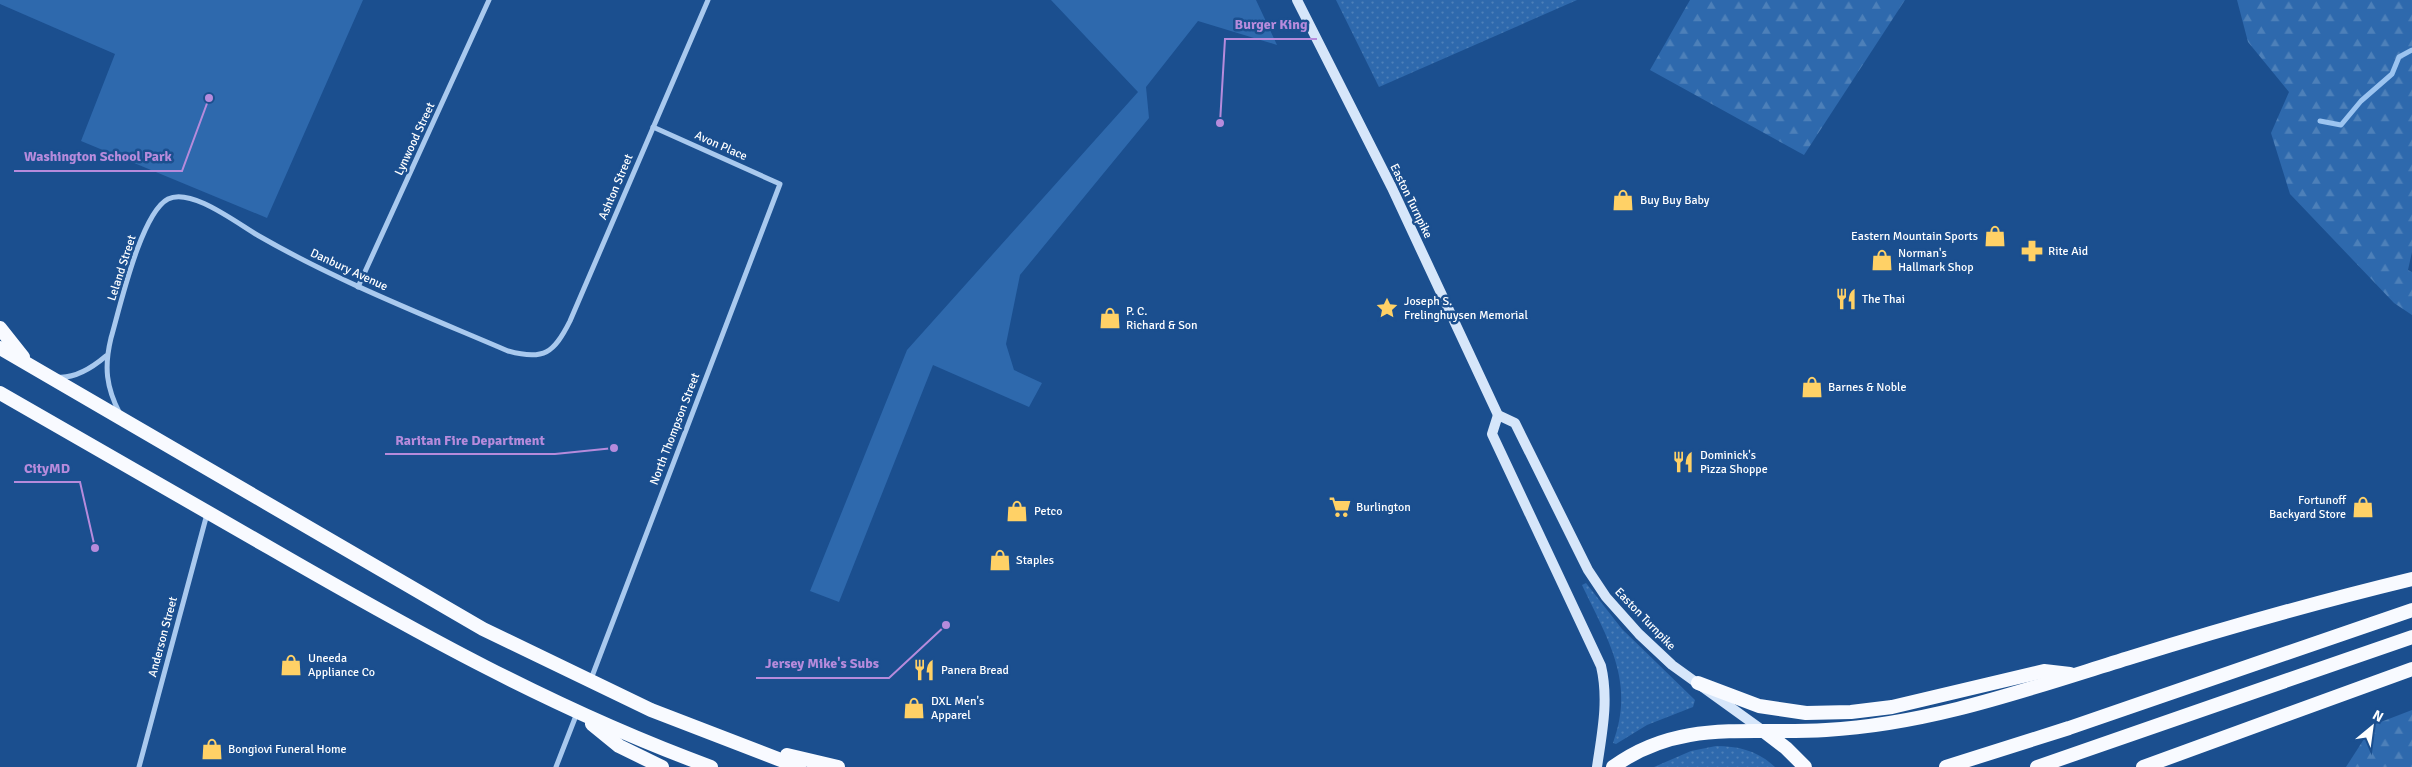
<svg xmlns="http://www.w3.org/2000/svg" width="2412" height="767" font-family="Signika,sans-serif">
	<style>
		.grass { fill: url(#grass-dots) }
		.forest { fill: url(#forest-firs) }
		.green { fill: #2e69ad }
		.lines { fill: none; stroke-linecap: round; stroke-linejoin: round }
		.stream { stroke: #9cc4f0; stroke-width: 5 }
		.minor { stroke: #a9c9ee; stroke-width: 5 }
		.secondary { stroke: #d6e6fa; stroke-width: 10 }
		.trunk { stroke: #f8faff; stroke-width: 14 }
		.labels { text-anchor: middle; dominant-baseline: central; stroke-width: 5; stroke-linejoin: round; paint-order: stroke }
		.street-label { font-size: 12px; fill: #fff; stroke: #1b4f8f }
		.poi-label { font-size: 12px; fill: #fff; stroke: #1b4f8f; text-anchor: start }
		.leader { fill: none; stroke: #b68bdc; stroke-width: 2 }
		.callout-dot { fill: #b68bdc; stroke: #1b4f8f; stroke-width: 2 }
		.callout-label { font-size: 14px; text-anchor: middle; font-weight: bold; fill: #b68bdc; stroke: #1b4f8f; stroke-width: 5; stroke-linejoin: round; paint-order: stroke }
	</style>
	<defs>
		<pattern id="grass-dots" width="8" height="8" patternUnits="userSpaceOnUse" patternTransform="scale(1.25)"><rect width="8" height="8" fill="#2e69ad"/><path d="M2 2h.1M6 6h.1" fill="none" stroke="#4d80b9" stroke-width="1.8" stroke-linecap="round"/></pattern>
		<pattern id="forest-firs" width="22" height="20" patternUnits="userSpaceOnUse" patternTransform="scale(1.25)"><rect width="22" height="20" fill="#2e69ad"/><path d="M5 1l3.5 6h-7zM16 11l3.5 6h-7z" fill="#4d80b9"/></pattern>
	</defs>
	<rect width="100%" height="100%" fill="#1b4f8f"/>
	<g class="grass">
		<path d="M 1336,0 L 1577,0 L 1379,87 Z"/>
		<path d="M 1586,583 L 1622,629 L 1695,700 L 1693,707 L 1647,725 L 1616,744 L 1613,743 C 1636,682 1607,638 1582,585 Z"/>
		<path d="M 1716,746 C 1739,746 1758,751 1775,767 L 1654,767 L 1691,751 Z"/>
	</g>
	<g class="forest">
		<path d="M 1690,0 L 1905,0 L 1804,155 L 1650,70 Z"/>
		<path d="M 2237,0 L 2412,0 L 2412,252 L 2408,270 L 2412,272 L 2412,315 L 2394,303 L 2290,194 L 2271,133 L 2289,92 L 2248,42 Z"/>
		<path d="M 2412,710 L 2412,767 L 2346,767 L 2373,725 Z"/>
	</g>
	<g class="green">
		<path d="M 0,0 L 363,0 L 267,218 L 81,141 L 115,54 L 0,4 Z"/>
		<path d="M 1051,0 L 1256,0 L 1277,45 L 1198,21 L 1146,87 L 1149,118 L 1020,275 L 1006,344 L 1014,370 L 1042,383 L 1029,407 L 933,365 L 839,602 L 810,591 L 907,350 L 1138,92 Z"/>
	</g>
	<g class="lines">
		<path class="stream" d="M 2320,121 L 2341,125 L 2361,101 L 2392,74 L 2399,57 L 2412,50"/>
		<g class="minor">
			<path d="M 358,287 L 489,0"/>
			<path d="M 57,377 C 75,379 93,367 106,356"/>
			<path d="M 120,414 C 106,387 104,367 111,338 C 120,307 141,213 168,199 C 191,187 238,224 259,236 C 339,282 424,315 508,351 C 544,361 554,353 570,321 L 708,0"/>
			<path d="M 591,679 L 780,184 L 653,127"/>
			<path d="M 139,767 L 207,514"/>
			<path d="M 556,767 L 577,713"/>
		</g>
		<g class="secondary">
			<path d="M 1297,0 L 1392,188 L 1498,415 L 1515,423 L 1588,570 L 1606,597 L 1639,634 L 1672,665 L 1765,732"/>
			<path d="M 1498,415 L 1492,434 L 1601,666 C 1609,700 1602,733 1597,767"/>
		</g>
		<g class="trunk">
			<path d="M 0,328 L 23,357"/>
			<path d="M 0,348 L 483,629 L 651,710 L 799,767"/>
			<path d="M 0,393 C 90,445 180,496 270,548 C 412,630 555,710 711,767"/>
			<path d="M 1698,683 L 1759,706 L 1806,713 L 1851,712 L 1892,707 L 2044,671 L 2070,674"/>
			<path d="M 592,724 L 619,746 L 662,767"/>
			<path d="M 1765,732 L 1786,748 L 1805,767"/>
			<path d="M 787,755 L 838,767"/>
			<path d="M 1613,767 C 1680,718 1749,735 1826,730 C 1932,724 2031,688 2132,657 C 2225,628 2317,602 2412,579"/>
			<path d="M 1946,767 L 2069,728 L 2412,610"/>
			<path d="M 2037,767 L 2412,637"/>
			<path d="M 2143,767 L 2412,669"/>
		</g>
	</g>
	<defs>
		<g id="shop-bare" transform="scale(1.725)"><path d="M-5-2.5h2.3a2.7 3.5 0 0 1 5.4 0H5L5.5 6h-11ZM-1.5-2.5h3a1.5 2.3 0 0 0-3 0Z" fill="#ffd166" stroke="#1b4f8f" stroke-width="2.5" paint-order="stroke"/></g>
		<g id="pharmacy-bare" transform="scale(1.725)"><path d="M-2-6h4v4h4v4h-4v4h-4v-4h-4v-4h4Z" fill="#ffd166" stroke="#1b4f8f" stroke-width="2.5" paint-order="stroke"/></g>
		<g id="restaurant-bare" transform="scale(1.725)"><path d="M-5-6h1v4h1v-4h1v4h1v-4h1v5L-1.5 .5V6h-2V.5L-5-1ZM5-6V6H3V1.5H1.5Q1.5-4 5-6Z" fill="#ffd166" stroke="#1b4f8f" stroke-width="2.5" paint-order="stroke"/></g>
		<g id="sight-bare" transform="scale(1.725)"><path d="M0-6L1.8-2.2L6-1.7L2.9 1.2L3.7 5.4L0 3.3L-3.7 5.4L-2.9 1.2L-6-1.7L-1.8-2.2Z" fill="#ffd166" stroke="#1b4f8f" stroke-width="2.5" paint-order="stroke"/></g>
		<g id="supermarket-bare" transform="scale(1.725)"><path d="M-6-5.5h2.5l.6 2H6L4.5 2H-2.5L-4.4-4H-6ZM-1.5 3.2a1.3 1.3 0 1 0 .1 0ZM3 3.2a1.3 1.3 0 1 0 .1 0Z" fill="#ffd166" stroke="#1b4f8f" stroke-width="2.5" paint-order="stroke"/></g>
	</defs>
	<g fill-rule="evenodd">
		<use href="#shop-bare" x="1623" y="200"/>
		<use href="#shop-bare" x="1995" y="236"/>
		<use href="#pharmacy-bare" x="2032" y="251"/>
		<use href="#shop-bare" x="1882" y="260"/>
		<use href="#restaurant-bare" x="1846" y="299"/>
		<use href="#sight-bare" x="1387" y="308"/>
		<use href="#shop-bare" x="1110" y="318"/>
		<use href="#shop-bare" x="1812" y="387"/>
		<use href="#restaurant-bare" x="1683" y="462"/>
		<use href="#supermarket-bare" x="1340" y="507"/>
		<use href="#shop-bare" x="2363" y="507"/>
		<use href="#shop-bare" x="1017" y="511"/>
		<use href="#shop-bare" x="1000" y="560"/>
		<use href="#shop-bare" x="291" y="665"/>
		<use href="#restaurant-bare" x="924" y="670"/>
		<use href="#shop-bare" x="914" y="708"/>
		<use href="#shop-bare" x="212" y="749"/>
	</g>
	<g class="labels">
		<g class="street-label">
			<text transform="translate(415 139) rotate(-65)">Lynwood Street</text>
			<text transform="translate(721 146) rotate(24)">Avon Place</text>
			<text transform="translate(616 187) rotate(-67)">Ashton Street</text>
			<text transform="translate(1411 201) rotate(64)">Easton Turnpike</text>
			<text transform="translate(122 268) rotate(-72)">Leland Street</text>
			<text transform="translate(349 270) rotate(25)">Danbury Avenue</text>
			<text transform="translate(675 429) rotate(-69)">North Thompson Street</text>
			<text transform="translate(1645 619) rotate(46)">Easton Turnpike</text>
			<text transform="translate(163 637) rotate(-75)">Anderson Street</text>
		</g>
		<g class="poi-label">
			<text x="1640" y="200">Buy Buy Baby</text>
			<text x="1978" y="236" text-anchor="end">Eastern Mountain Sports</text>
			<text x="2048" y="251">Rite Aid</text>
			<text x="1898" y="253">Norman's<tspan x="1898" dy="14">Hallmark Shop</tspan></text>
			<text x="1862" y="299">The Thai</text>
			<text x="1404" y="301">Joseph S.<tspan x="1404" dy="14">Frelinghuysen Memorial</tspan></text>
			<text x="1126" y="311">P. C.<tspan x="1126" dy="14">Richard &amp; Son</tspan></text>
			<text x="1828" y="387">Barnes &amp; Noble</text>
			<text x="1700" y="455">Dominick's<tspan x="1700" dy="14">Pizza Shoppe</tspan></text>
			<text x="2346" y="500" text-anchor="end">Fortunoff<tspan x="2346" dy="14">Backyard Store</tspan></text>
			<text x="1356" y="507">Burlington</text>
			<text x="1034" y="511">Petco</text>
			<text x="1016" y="560">Staples</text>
			<text x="308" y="658">Uneeda<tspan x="308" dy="14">Appliance Co</tspan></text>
			<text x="941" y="670">Panera Bread</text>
			<text x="931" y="701">DXL Men's<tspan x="931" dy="14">Apparel</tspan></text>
			<text x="228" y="749">Bongiovi Funeral Home</text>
		</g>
	</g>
	<path class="leader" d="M1220 123L1225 39H1317M209 98L182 171H14M614 448L555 454H385M95 548L80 482H14M946 625L889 678H756"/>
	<g class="callout-dot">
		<circle cx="1220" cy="123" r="5"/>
		<circle cx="209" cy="98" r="5"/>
		<circle cx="614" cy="448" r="5"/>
		<circle cx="95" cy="548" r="5"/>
		<circle cx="946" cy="625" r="5"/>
	</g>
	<g class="callout-label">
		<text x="1271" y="29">Burger King</text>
		<text x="98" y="161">Washington School Park</text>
		<text x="470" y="445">Raritan Fire Department</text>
		<text x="47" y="473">CityMD</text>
		<text x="822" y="668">Jersey Mike's Subs</text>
	</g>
	<g transform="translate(2372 727) rotate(29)" stroke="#1b4f8f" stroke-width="4" paint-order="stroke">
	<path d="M0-4L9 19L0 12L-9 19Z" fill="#ffffff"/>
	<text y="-8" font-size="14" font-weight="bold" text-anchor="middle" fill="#ffffff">N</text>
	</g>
</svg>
